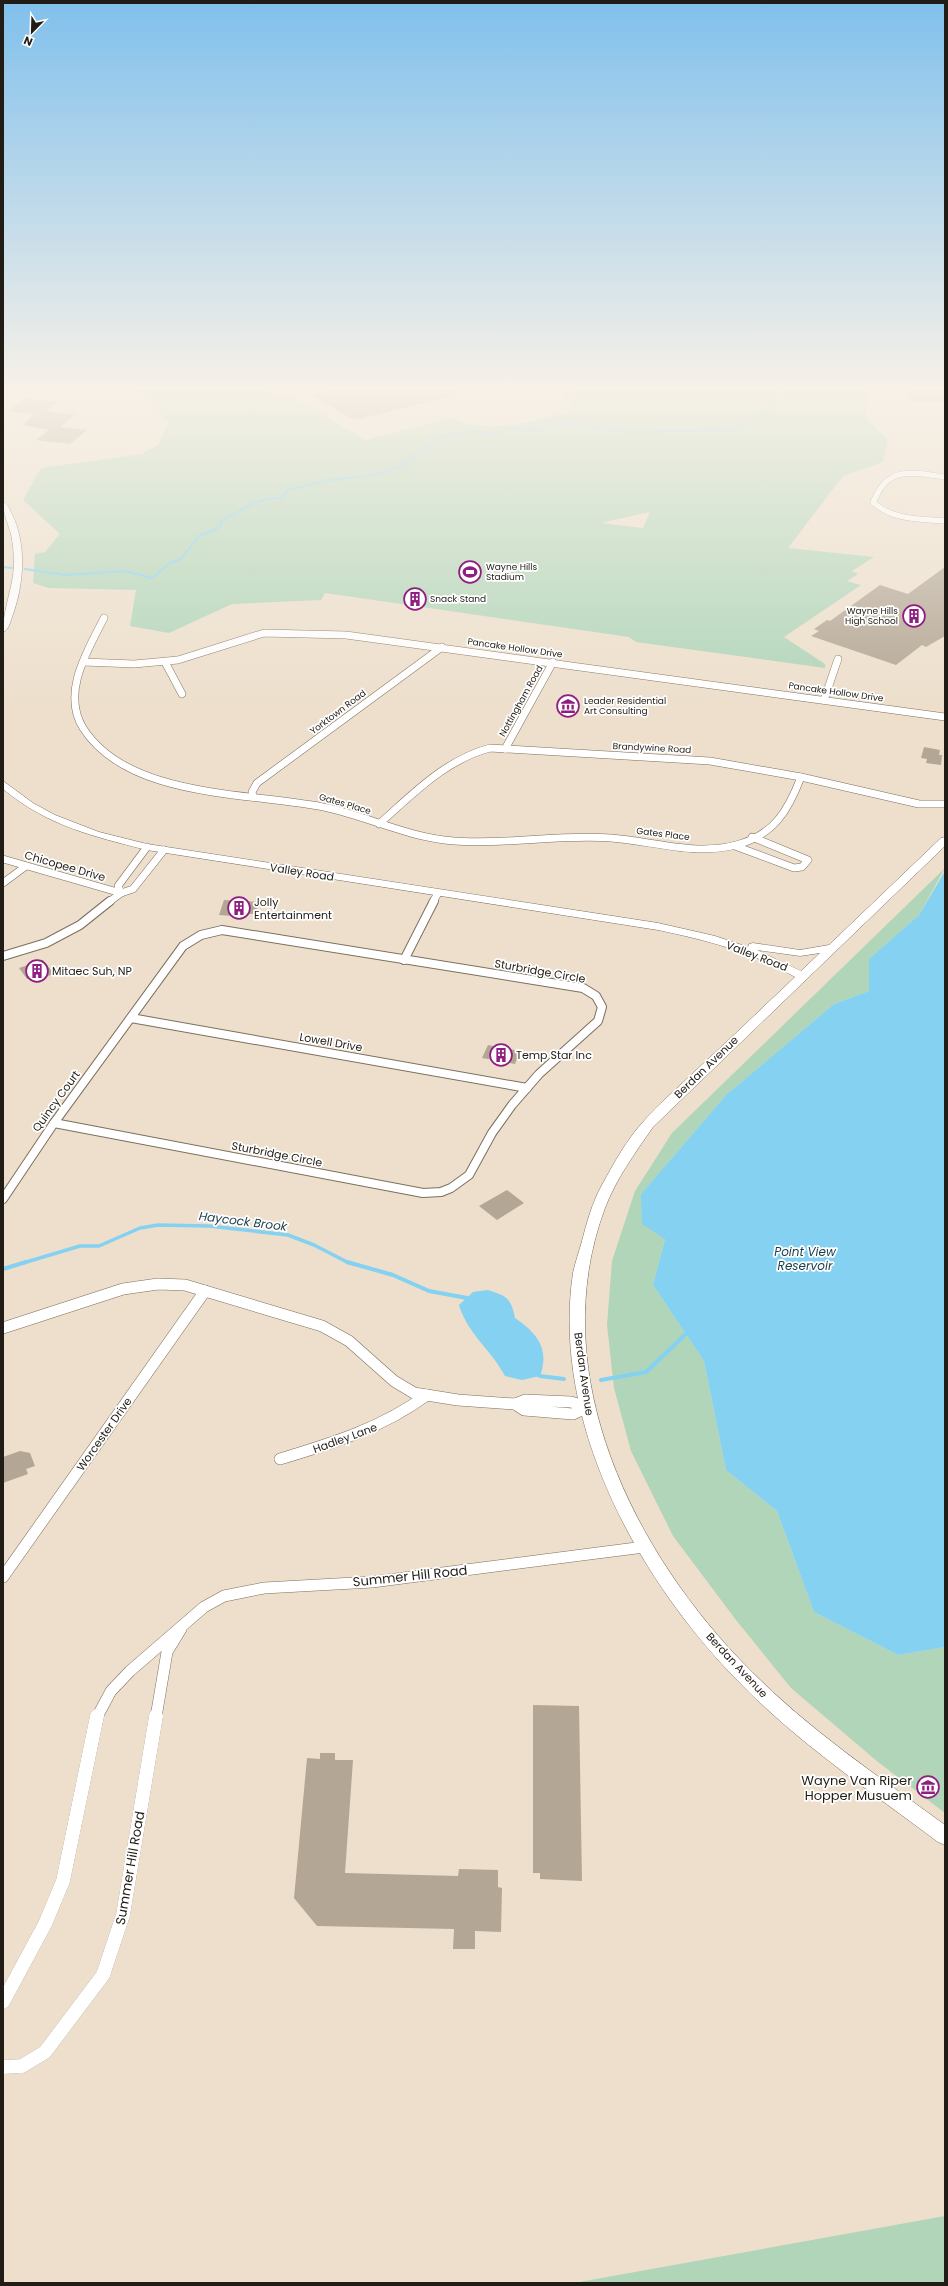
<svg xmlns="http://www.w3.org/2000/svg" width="948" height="2286" font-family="Poppins,sans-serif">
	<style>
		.green { fill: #b0d5b9; fill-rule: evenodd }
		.water { fill: #84d1f1 }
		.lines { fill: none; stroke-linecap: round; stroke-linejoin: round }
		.stream-far2 { stroke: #84d1f1; stroke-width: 2 }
		.stream-far1 { stroke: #84d1f1; stroke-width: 3.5 }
		.stream { stroke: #84d1f1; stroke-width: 4 }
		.building { fill: #b3a694 }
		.minor-far4-casing { stroke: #7c6f5e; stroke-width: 6 }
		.minor-far3-casing { stroke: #7c6f5e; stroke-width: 8 }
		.minor-far2-casing { stroke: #7c6f5e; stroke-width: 10 }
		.minor-far1-casing { stroke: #7c6f5e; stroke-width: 12 }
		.minor-casing { stroke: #7c6f5e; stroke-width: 14 }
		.secondary-casing { stroke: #7c6f5e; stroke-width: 1 }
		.minor-far4 { stroke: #fff; stroke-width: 5.5 }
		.minor-far3 { stroke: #fff; stroke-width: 7 }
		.minor-far2 { stroke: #fff; stroke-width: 8 }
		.minor-far1 { stroke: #fff; stroke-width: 11 }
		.minor { stroke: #fff; stroke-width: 14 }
		.secondary { fill: #fff; fill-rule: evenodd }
		.labels { text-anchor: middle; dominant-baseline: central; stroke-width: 3.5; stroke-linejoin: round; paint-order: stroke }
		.far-poi-label { font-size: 9px; fill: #211c15; stroke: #fff; text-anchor: start }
		.far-street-label { font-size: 9px; fill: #211c15; stroke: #fff }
		.street-label { font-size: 11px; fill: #211c15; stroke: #fff }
		.poi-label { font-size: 11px; fill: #211c15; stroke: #fff; text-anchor: start }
		.water-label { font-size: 12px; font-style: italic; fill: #193d4b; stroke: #fff }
		.near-street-label { font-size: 13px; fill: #211c15; stroke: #fff }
		.near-poi-label { font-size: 13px; fill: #211c15; stroke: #fff; text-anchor: end }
	</style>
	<rect width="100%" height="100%" fill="#eddfcc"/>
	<g class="green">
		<path d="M 123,386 L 240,386 L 240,389 L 261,390 L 290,395 L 365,440 L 452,418 C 490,437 539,418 578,410 L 562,397 L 578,386 L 867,386 L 866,417 L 888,440 L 883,462 L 843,476 L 788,548 L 874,557 L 852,571 L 858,574 L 847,581 L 861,585 L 784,637 L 825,664 L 825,668 L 636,642 L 629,637 L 325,593 L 321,600 L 232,604 L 169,633 L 130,626 L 136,590 L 49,588 L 33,583 L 35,554 L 45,552 L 60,534 L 23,500 L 41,468 L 142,454 L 158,445 L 168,423 L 149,398 ZM 650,512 L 643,528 L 601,523 Z"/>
		<path d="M 945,868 L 919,915 L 869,959 L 869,991 L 834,1004 L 726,1095 L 641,1194 L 665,1239 L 653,1285 L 704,1361 L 726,1470 L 777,1511 L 814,1612 L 898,1655 L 945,1647 L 945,1813 L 878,1762 L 791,1688 L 736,1620 L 673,1536 L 631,1451 L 614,1388 L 607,1325 L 612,1261 L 635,1191 L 672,1133 Z"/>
		<path d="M 945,2216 L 945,2283 L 574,2283 Z"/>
	</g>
	<g class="water">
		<path d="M 945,871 L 945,1647 L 898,1655 L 814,1612 L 777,1511 L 726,1470 L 704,1361 L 653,1285 L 665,1239 L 642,1224 L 641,1194 L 726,1095 L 834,1004 L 869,991 L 869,959 L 919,915 Z"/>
		<path d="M 488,1290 C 507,1296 511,1298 515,1318 C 537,1333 550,1349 540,1376 L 522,1380 L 505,1376 C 492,1351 467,1333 459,1305 L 473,1292 Z"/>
	</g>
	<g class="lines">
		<g class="stream-far2">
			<path d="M 3,567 L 12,568"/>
			<path d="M 25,569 L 65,575 L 125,571 L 152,578 L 170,563 L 181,559 L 199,536 L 220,527 L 221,521 C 241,511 258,497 282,498 L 288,490 L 331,480 L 375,475 L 405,465 L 405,461 L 425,449 L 436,438 L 471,431 L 498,435 L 510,428 L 533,431 L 555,425 L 571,424 L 627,432 L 736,430 L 770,413 L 779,390 L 777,387 L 781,386"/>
		</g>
		<path class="stream-far1" d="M 23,1263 L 80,1246 L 99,1246 L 140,1228 L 158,1225 L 209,1226 L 288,1235 L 314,1245 L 349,1263"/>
		<g class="stream">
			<path d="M 347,1262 L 393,1275 L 429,1291 L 467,1298 L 470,1302"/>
			<path d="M 3,1269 L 26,1262"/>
			<path d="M 537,1373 L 540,1376 L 564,1379"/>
			<path d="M 601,1380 L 646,1372 L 689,1331"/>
		</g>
	</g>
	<g class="building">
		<path d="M 346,386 L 452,386 L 464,393 L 360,419 L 350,418 L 312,395 Z"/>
		<path d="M 908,386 L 945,386 L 945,402 L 915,402 L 906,397 Z"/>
		<path d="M 25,398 L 58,402 L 46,411 L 75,415 L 60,427 L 87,430 L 70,444 L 36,440 L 49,430 L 23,425 L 34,414 L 8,411 Z"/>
		<path d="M 945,567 L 945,636 L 926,647 L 922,645 L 896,665 L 811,636 L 819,631 L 814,629 L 827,620 L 830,621 L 880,585 L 908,594 Z"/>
		<path d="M 565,699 L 579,701 L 571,714 L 557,711 Z"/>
		<path d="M 924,747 L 940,750 L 939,755 L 942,755 L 941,765 L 926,763 L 927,759 L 921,758 Z"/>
		<path d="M 224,900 L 259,902 L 255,914 L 233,913 L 232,916 L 219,915 Z"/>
		<path d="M 43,960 L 54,974 L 45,977 L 43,974 L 27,979 L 19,968 Z"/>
		<path d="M 488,1045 L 520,1051 L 515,1064 L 482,1058 Z"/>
		<path d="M 507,1190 L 524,1203 L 497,1220 L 479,1206 Z"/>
		<path d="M 20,1451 L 30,1453 L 35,1466 L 26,1469 L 28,1474 L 3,1483 L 3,1457 Z"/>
		<path d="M 533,1705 L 579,1706 L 582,1881 L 540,1879 L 540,1873 L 533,1873 Z"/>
		<path d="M 320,1753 L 335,1753 L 335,1760 L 353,1760 L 345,1873 L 458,1876 L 459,1869 L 498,1870 L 498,1887 L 502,1888 L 501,1932 L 475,1931 L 475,1949 L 453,1949 L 454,1929 L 317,1926 L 294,1898 L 307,1758 L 320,1759 Z"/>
	</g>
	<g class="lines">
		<g class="minor-far4-casing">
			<path id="minor-far4" d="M 945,477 C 927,475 902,468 887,481 C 880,486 877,495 873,502 C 891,520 921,519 945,521"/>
		</g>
		<g class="minor-far3-casing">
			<g id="minor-far3">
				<path d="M 104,618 C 88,650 61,692 83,728 C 129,800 254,792 328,808 C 372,818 407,837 454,841 C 506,845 559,834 611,838 C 652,841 695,856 736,845 C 774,835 788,811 801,777"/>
				<path d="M 84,662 L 134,664 L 178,660 L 264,633 L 346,635 L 945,717"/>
				<path d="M 165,662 L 182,694"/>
				<path d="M 824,700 L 838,659"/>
				<path d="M 505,749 L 553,662"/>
				<path d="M 253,797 L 252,792 L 257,783 L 442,647"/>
				<path d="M 379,824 C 413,794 445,760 490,748 L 710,761 L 801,777 L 919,804 L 945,804"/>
				<path d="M 735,846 L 794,868 L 802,867 L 808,860 L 752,837"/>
				<path d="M 3,859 L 121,893"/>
				<path d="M 3,883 L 26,866"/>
				<path d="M 121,893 L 118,886 L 147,847"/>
				<path d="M 109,902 L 121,893 L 133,889 L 164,850"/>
				<path d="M 433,902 L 438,893"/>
			</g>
		</g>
		<g class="minor-far2-casing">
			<g id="minor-far2">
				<path d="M 222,930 L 583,988 L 596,996 L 602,1007 L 598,1021 L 539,1074 L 512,1105 L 492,1133 L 469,1175 L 451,1188 L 441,1192 L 423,1193 L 54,1123 L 183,946 L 201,935 Z"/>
				<path d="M 3,956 L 46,943 L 80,925 L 110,901"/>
				<path d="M 404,960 L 434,901"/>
				<path d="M 131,1018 L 527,1088"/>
				<path d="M 3,1199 L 54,1123"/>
			</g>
		</g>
		<g class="minor-far1-casing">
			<g id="minor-far1">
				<path d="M 3,1328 L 123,1289 L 158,1284 L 185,1285 L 322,1326 L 349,1341 L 394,1381 L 414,1393 L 458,1400 L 515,1404"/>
				<path d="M 525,1400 L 571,1402 L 588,1407 L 573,1414 L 524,1410 L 515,1404 Z"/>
				<path d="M 280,1459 C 333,1443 382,1428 427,1395"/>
				<path d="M 3,1577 L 205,1291"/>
				<path d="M 97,1717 L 111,1691 L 130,1671 L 204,1607 L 224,1596 L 264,1588 L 372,1582 L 644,1547"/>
				<path d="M 156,1717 L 167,1652 L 181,1629"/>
			</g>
		</g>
		<g class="minor-casing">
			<g id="minor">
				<path d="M 3,2002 L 45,1924 L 63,1881 L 97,1716"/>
				<path d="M 3,2067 L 22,2066 L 45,2052 L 103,1975 L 123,1915 L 156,1716"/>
			</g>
		</g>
		<g class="secondary-casing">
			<g id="secondary">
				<path d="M 3,502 C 8,503 9,509 12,514 C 27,545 24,585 12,617 C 10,622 9,630 3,632 C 3,609 13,588 14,565 C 14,555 13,544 11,534 C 8,523 3,514 3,502 Z"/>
				<path d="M 3,781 L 33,803 L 55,815 L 99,832 L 147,844 L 658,923 L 715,936 L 748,947 L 749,944 L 753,943 L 800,950 L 829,945 L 941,838 L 945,837 L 945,846 L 653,1127 C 635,1153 616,1179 605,1208 C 543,1373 634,1554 750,1670 C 808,1729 878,1776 945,1825 L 945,1845 L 938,1842 C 870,1791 798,1743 738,1681 C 637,1578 551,1421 573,1273 C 575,1263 579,1252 582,1241 C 587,1222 592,1203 602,1185 C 614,1163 627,1139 644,1121 C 658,1104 676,1090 691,1075 C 726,1043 760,1010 795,977 C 753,952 706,940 658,930 L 147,850 C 92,836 48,826 3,789 ZM 757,950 L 800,956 L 820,953 L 801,971 Z"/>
			</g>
		</g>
		<use href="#minor-far4" class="minor-far4"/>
		<use href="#minor-far3" class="minor-far3"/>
		<use href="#minor-far2" class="minor-far2"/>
		<use href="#minor-far1" class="minor-far1"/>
		<use href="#minor" class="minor"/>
		<use href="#secondary" class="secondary"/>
	</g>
	<linearGradient id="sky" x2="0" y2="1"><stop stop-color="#80c0ec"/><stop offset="0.55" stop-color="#f7f1e8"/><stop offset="1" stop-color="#f7f1e8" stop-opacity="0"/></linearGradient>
	<rect width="948" height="706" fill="url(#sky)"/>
	<defs>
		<g id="stadium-ring" transform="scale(1.15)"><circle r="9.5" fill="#fff" stroke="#8f1e80" stroke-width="1.5"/><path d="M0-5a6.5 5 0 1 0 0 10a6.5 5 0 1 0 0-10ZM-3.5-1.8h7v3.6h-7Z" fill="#8f1e80"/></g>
		<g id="building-ring" transform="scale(1.15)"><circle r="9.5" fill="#fff" stroke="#8f1e80" stroke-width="1.5"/><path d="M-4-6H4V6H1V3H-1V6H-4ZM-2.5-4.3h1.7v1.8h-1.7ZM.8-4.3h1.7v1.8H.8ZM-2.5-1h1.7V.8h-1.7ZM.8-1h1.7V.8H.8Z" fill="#8f1e80"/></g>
		<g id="museum-ring" transform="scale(1.15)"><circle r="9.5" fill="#fff" stroke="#8f1e80" stroke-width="1.5"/><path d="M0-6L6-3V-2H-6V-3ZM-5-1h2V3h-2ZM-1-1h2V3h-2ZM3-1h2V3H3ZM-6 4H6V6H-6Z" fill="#8f1e80"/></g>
	</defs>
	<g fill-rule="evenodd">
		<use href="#stadium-ring" x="470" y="572"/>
		<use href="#building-ring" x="415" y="599"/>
		<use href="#building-ring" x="914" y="616"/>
		<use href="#museum-ring" x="568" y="706"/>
		<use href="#building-ring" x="239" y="908"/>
		<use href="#building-ring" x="37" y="971"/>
		<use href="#building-ring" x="501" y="1055"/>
		<use href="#museum-ring" x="928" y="1787"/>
	</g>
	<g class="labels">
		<g class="far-poi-label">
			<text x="486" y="567">Wayne Hills<tspan x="486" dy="10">Stadium</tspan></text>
			<text x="430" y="599">Snack Stand</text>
			<text x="898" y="611" text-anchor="end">Wayne Hills<tspan x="898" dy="10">High School</tspan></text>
			<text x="584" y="701">Leader Residential<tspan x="584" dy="10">Art Consulting</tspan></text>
		</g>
		<g class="far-street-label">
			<text transform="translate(515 648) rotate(8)">Pancake Hollow Drive</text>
			<text transform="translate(836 692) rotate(8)">Pancake Hollow Drive</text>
			<text transform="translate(521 701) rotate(-61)">Nottingham Road</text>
			<text transform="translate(338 712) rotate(-37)">Yorktown Road</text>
			<text transform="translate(652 748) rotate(3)">Brandywine Road</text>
			<text transform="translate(345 804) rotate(16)">Gates Place</text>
			<text transform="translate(663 834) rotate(7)">Gates Place</text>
		</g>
		<g class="street-label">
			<text transform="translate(65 866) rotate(16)">Chicopee Drive</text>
			<text transform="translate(302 872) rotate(9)">Valley Road</text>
			<text transform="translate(757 956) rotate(21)">Valley Road</text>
			<text transform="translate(540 971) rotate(10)">Sturbridge Circle</text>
			<text transform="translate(331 1042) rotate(10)">Lowell Drive</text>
			<text transform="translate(706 1067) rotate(-44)">Berdan Avenue</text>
			<text transform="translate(56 1101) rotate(-54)">Quincy Court</text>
			<text transform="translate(277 1154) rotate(11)">Sturbridge Circle</text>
			<text transform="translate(584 1374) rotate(82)">Berdan Avenue</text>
			<text transform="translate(104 1434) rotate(-55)">Worcester Drive</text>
			<text transform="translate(345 1438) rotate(-20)">Hadley Lane</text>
			<text transform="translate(737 1665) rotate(47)">Berdan Avenue</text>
		</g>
		<g class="poi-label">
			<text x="254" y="902">Jolly<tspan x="254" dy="13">Entertainment</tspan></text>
			<text x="52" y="971">Mitaec Suh, NP</text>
			<text x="516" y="1055">Temp Star Inc</text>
		</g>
		<g class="water-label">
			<text transform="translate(243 1221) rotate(7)">Haycock Brook</text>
			<text x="805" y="1251">Point View<tspan x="805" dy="14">Reservoir</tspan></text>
		</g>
		<g class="near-street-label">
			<text transform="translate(410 1576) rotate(-6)">Summer Hill Road</text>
			<text transform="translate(130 1868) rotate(-80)">Summer Hill Road</text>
		</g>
		<g class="near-poi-label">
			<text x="912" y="1780">Wayne Van Riper<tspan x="912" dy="15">Hopper Musuem</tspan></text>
		</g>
	</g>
	<rect width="948" height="2286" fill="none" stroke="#211c15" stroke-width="8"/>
	<g transform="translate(32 32) rotate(203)" stroke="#ffffff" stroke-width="3" paint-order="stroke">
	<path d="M0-3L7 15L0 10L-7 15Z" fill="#211c15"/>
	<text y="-6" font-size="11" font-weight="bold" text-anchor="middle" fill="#211c15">N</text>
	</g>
</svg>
